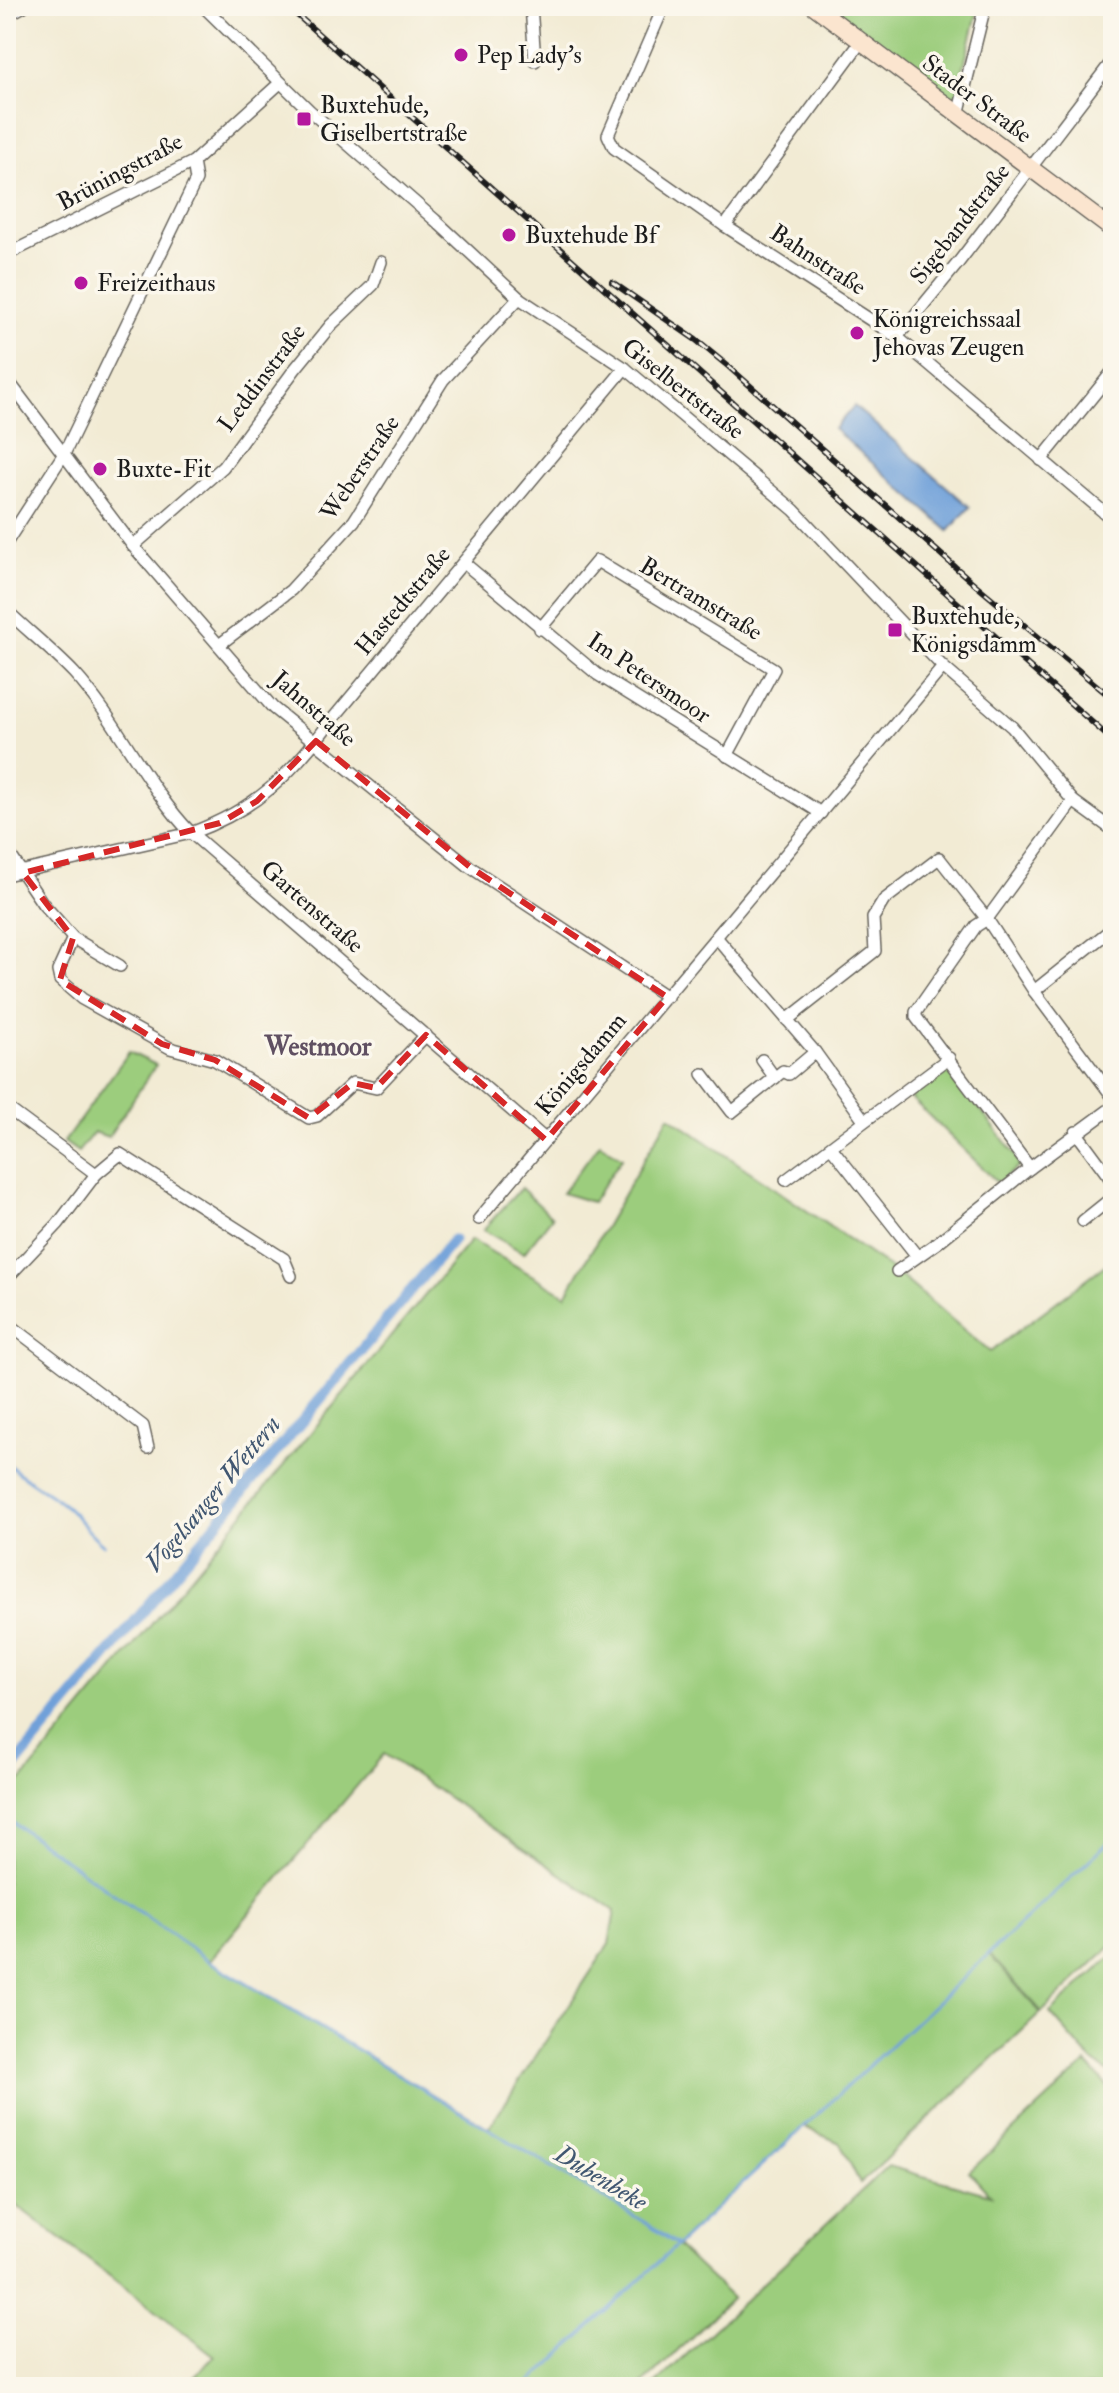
<svg xmlns="http://www.w3.org/2000/svg" width="1119" height="2393" font-family="'IM FELL Double Pica',serif">
	<style>
		.green { fill: #9ccd7d; stroke: #5c744c; stroke-width: 2; fill-rule: evenodd }
		.water { fill: #6fa0d9; stroke: #465e7a; stroke-width: 2 }
		.lines { fill: none; stroke-linecap: round; stroke-linejoin: round }
		.stream { stroke: #6fa0d9; stroke-width: 3 }
		.canal { stroke: #6fa0d9; stroke-width: 11 }
		.street-casing { stroke: #67645c; stroke-width: 14 }
		.secondary-casing { stroke: #67645c; stroke-width: 19 }
		.street { stroke: #fff; stroke-width: 11 }
		.secondary { stroke: #fbe5cf; stroke-width: 16 }
		.rail-casing { stroke: #1c1c1c; stroke-width: 6 }
		.rail { stroke: #fbf7ec; stroke-width: 3; stroke-dasharray: 9; stroke-linecap: butt }
		.marked { fill: none; stroke: #d62828; stroke-width: 6; stroke-dasharray: 16 10; stroke-linejoin: round }
		.poi-dot { fill: #b5179e; stroke: #fbf7ec; stroke-width: 3 }
		.labels { text-anchor: middle; dominant-baseline: central; stroke-width: 7; stroke-linejoin: round; paint-order: stroke }
		.poi-label { font-size: 24px; fill: #1c1c1c; stroke: #fbf7ec; text-anchor: start }
		.street-label { font-size: 24px; fill: #1c1c1c; stroke: #fbf7ec }
		.neighbourhood-label { font-size: 26px; font-weight: bold; fill: #605062; stroke: #fbf7ec }
		.water-label { font-size: 26px; font-style: italic; fill: #415771; stroke: #fbf7ec }
	</style>
	<rect width="100%" height="100%" fill="#fbf7ec"/>
	<filter id="ink" filterUnits="userSpaceOnUse"><feTurbulence type="fractalNoise" baseFrequency=".0125" numOctaves="2"/><feDisplacementMap in="SourceGraphic" scale="16" xChannelSelector="R" yChannelSelector="G"/><feConvolveMatrix kernelMatrix="1 2 1 2 8 2 1 2 1" color-interpolation-filters="sRGB"/></filter>
	<filter id="wash" filterUnits="userSpaceOnUse"><feTurbulence type="fractalNoise" baseFrequency=".006" numOctaves="4" result="noise"/><feDisplacementMap in="SourceGraphic" scale="32" xChannelSelector="R" yChannelSelector="G"/><feGaussianBlur stdDeviation="1.8" result="paint"/><feColorMatrix in="noise" values="0 0 0 0 0 0 0 0 0 0 0 0 0 0 0 0 0 1.4 0 .05"/><feComposite in="paint" operator="in"/></filter>
	<g filter="url(#wash)">
		<rect width="100%" height="100%" fill="#f2ebd4"/>
		<g class="green">
			<path d="M 830,6 L 979,6 L 955,102 Z"/>
			<path d="M 129,1052 L 156,1065 L 108,1137 L 94,1132 L 78,1152 L 64,1142 Z"/>
			<path d="M 949,1068 L 1022,1164 L 998,1183 L 910,1097 Z"/>
			<path d="M 669,1116 L 896,1272 L 990,1352 L 1113,1259 L 1113,1944 L 1042,2012 L 989,1954 L 1041,2013 L 860,2183 L 840,2143 L 804,2127 L 689,2233 L 677,2246 L 732,2298 L 640,2387 L 183,2387 L 215,2356 L 12,2202 L 14,2197 L 6,2207 L 6,1799 L 471,1240 L 566,1295 ZM 384,1754 L 615,1911 L 609,1944 L 489,2128 L 209,1961 Z"/>
			<path d="M 600,1143 L 622,1158 L 592,1202 L 562,1193 Z"/>
			<path d="M 521,1188 L 552,1217 L 524,1253 L 483,1230 Z"/>
			<path d="M 1113,1955 L 1113,2075 L 1091,2060 L 1050,2013 Z"/>
			<path d="M 1086,2063 L 1108,2087 L 1113,2082 L 1113,2387 L 652,2387 L 888,2166 L 990,2195 L 969,2172 Z"/>
		</g>
		<path class="water" d="M 854,406 L 970,507 L 949,531 L 834,429 Z"/>
		<g class="lines">
			<g class="stream">
				<path d="M 6,1462 C 23,1479 44,1489 63,1504 C 79,1516 88,1534 104,1545"/>
				<path d="M 6,1762 L 12,1768"/>
				<path d="M 6,1818 L 209,1961 L 649,2225 L 677,2245 L 1113,1838"/>
				<path d="M 526,2387 L 677,2245"/>
			</g>
			<path class="canal" d="M 6,1776 L 453,1240"/>
		</g>
	</g>
	<g filter="url(#ink)">
		<g class="lines">
			<g class="street-casing">
				<g id="street">
					<path d="M 203,6 L 310,111 L 435,220 L 519,298 L 625,368 L 794,510 L 943,667 L 1012,727 L 1073,801 L 1113,830"/>
					<path d="M 531,6 L 535,61"/>
					<path d="M 664,6 L 608,135 L 614,148 L 725,226 L 897,337 L 1113,520"/>
					<path d="M 6,16 L 24,6"/>
					<path d="M 958,115 L 985,6"/>
					<path d="M 725,226 L 860,43"/>
					<path d="M 6,255 L 193,162 L 280,83"/>
					<path d="M 897,337 L 958,263 L 1113,60"/>
					<path d="M 6,378 L 133,546 L 273,708 L 470,867 L 667,997"/>
					<path d="M 1041,460 L 1113,371"/>
					<path d="M 6,543 L 65,452 L 196,180 L 193,162"/>
					<path d="M 133,546 L 223,467 L 295,369 L 331,325 L 373,285 L 381,262"/>
					<path d="M 464,563 L 597,674 L 821,813"/>
					<path d="M 6,610 C 28,631 53,651 74,673 C 118,721 147,788 191,833 L 546,1140"/>
					<path d="M 540,629 L 597,561 L 774,669 L 727,756"/>
					<path d="M 219,645 L 291,590 L 354,521 L 443,380 L 519,298"/>
					<path d="M 1073,801 L 987,919 L 976,926 L 916,1012 L 916,1017 L 1030,1168 L 1113,1107"/>
					<path d="M 6,849 L 43,904 L 73,938 L 120,966"/>
					<path d="M 6,875 L 191,833 C 257,809 290,775 331,721 L 625,368"/>
					<path d="M 73,938 L 58,971 L 60,980 L 82,999 L 170,1048 L 215,1060 L 309,1118 L 317,1116 L 353,1083 L 376,1088 L 426,1035"/>
					<path d="M 717,938 L 815,1052 L 864,1120"/>
					<path d="M 1034,991 L 1113,928"/>
					<path d="M 787,1020 L 875,951 L 873,918 L 884,900 L 939,858 L 987,919 L 1034,991 L 1113,1097"/>
					<path d="M 762,1060 L 775,1078"/>
					<path d="M 703,1074 L 732,1112 L 783,1071 L 789,1074 L 815,1052"/>
					<path d="M 6,1107 L 96,1174 L 58,1224 L 6,1279"/>
					<path d="M 1076,1132 L 1113,1182"/>
					<path d="M 831,1147 L 917,1256"/>
					<path d="M 96,1174 L 120,1154 L 284,1259 L 291,1276"/>
					<path d="M 786,1180 L 949,1058"/>
					<path d="M 479,1219 L 943,667"/>
					<path d="M 1083,1221 L 1113,1197"/>
					<path d="M 897,1271 L 937,1243 L 1030,1168"/>
					<path d="M 6,1322 L 143,1426 L 148,1448"/>
				</g>
			</g>
			<g class="secondary-casing">
				<path id="secondary" d="M 814,6 L 1113,230"/>
			</g>
			<use href="#street" class="street"/>
			<use href="#secondary" class="secondary"/>
			<g class="rail-casing">
				<g id="rail">
					<path d="M 287,6 L 1113,741"/>
					<path d="M 612,282 L 696,340 L 729,367 L 971,581 L 1113,699"/>
				</g>
			</g>
			<use href="#rail" class="rail"/>
		</g>
	</g>
	<path class="marked" d="M 316,741 L 470,867 L 667,997 L 546,1140 L 426,1035 L 376,1088 L 353,1083 L 309,1118 L 215,1060 L 162,1044 L 60,980 L 73,938 L 23,873 L 220,823 L 257,801 Z"/>
	<g class="poi-dot">
		<circle cx="461" cy="55" r="8"/>
		<rect x="296" y="111" width="16" height="16" rx="4"/>
		<circle cx="509" cy="235" r="8"/>
		<circle cx="81" cy="283" r="8"/>
		<circle cx="857" cy="333" r="8"/>
		<circle cx="100" cy="469" r="8"/>
		<rect x="887" y="622" width="16" height="16" rx="4"/>
	</g>
	<g class="labels">
		<g class="poi-label">
			<text x="477" y="55">Pep Lady's</text>
			<text x="320" y="105">Buxtehude,<tspan x="320" dy="28">Giselbertstraße</tspan></text>
			<text x="525" y="235">Buxtehude Bf</text>
			<text x="97" y="283">Freizeithaus</text>
			<text x="873" y="319">Königreichssaal<tspan x="873" dy="28">Jehovas Zeugen</tspan></text>
			<text x="116" y="469">Buxte-Fit</text>
			<text x="911" y="616">Buxtehude,<tspan x="911" dy="28">Königsdamm</tspan></text>
		</g>
		<g class="street-label">
			<text transform="translate(977 99) rotate(37)">Stader Straße</text>
			<text transform="translate(120 172) rotate(-28)">Brüningstraße</text>
			<text transform="translate(960 224) rotate(-52)">Sigebandstraße</text>
			<text transform="translate(818 260) rotate(33)">Bahnstraße</text>
			<text transform="translate(262 378) rotate(-53)">Leddinstraße</text>
			<text transform="translate(683 389) rotate(38)">Giselbertstraße</text>
			<text transform="translate(360 468) rotate(-56)">Weberstraße</text>
			<text transform="translate(701 599) rotate(31)">Bertramstraße</text>
			<text transform="translate(403 601) rotate(-50)">Hastedtstraße</text>
			<text transform="translate(649 678) rotate(34)">Im Petersmoor</text>
			<text transform="translate(314 709) rotate(41)">Jahnstraße</text>
			<text transform="translate(312 907) rotate(41)">Gartenstraße</text>
			<text transform="translate(581 1064) rotate(-50)">Königsdamm</text>
		</g>
		<g class="neighbourhood-label">
			<text x="318" y="1047">Westmoor</text>
		</g>
		<g class="water-label">
			<text transform="translate(213 1494) rotate(-50)">Vogelsanger Wettern</text>
			<text transform="translate(601 2178) rotate(31)">Dubenbeke</text>
		</g>
	</g>
	<rect width="1119" height="2393" fill="none" stroke="#fbf7ec" stroke-width="32"/>
</svg>
